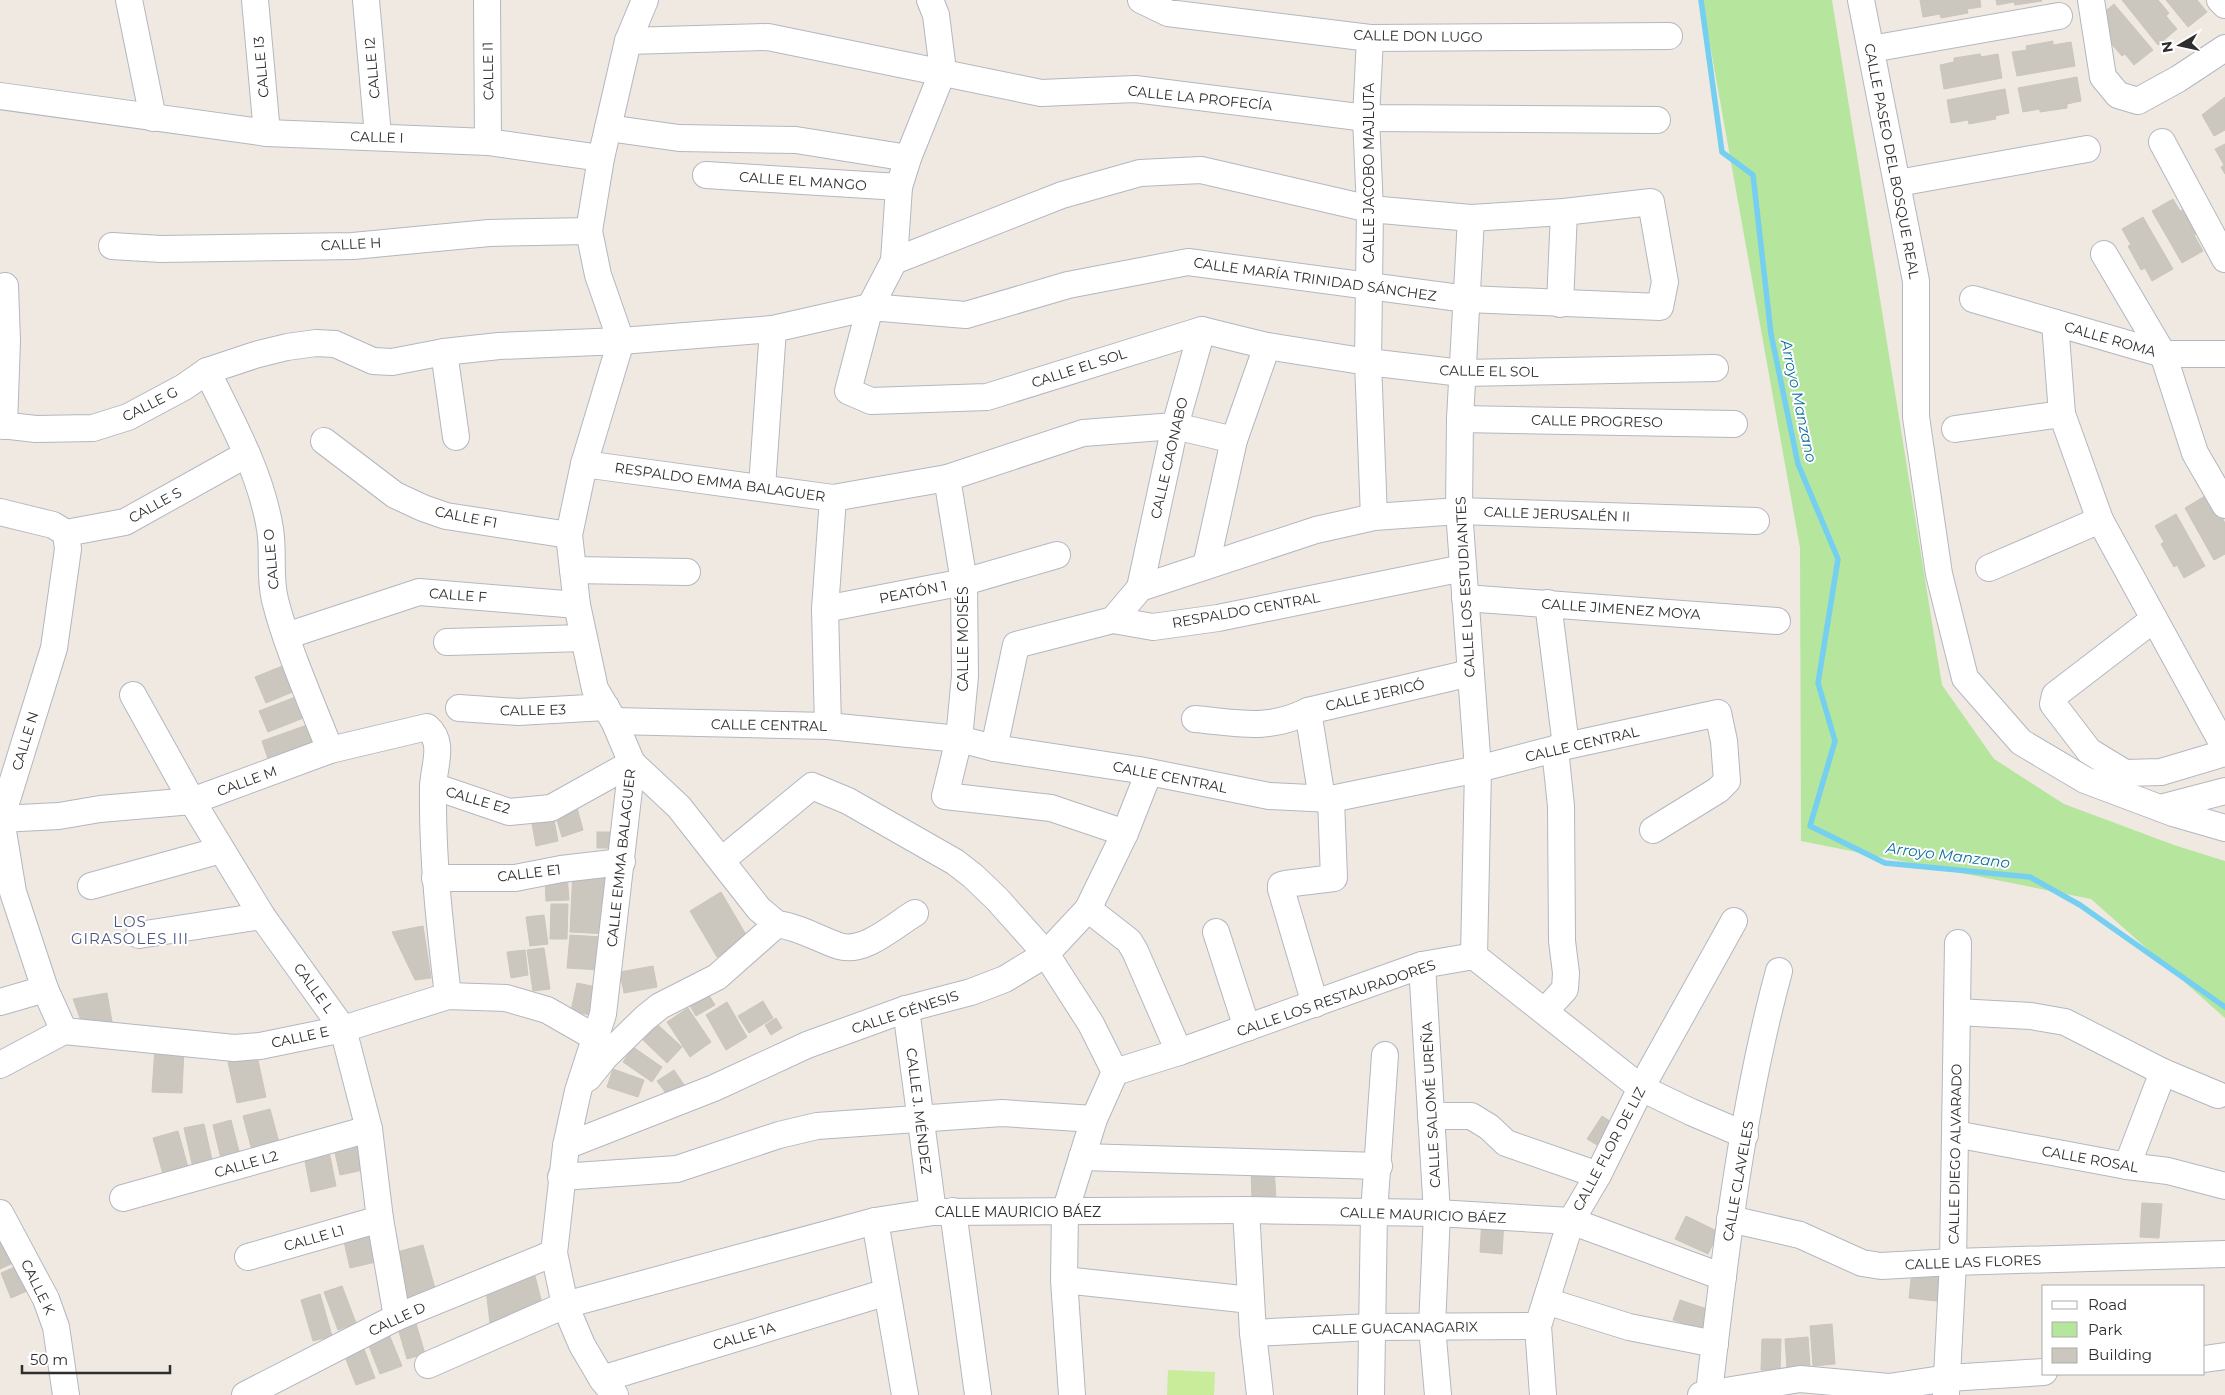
<svg xmlns="http://www.w3.org/2000/svg" width="2225" height="1395" font-family="Montserrat,sans-serif">
	<style>
		.green { fill: #b6e59e }
		.pitch { fill: #c9ec9a }
		.lines { fill: none; stroke-linecap: round; stroke-linejoin: round }
		.stream { stroke: #75cff0; stroke-width: 5.5 }
		.building { fill: #cbc7bf; stroke: #cbc5ba }
		.minor-casing { stroke: #b4b7c1; stroke-width: 28 }
		.minor { stroke: #fff; stroke-width: 26 }
		.labels { text-anchor: middle; dominant-baseline: central; stroke-width: 4; stroke-linejoin: round; paint-order: stroke }
		.street-label { font-size: 14px; fill: #2e2e2e; stroke: #fff }
		.water-label { font-size: 15px; font-style: italic; fill: #0d6fa3; stroke: #fff }
		.neighbourhood-label { font-size: 15px; letter-spacing: 1px; fill: #4d5680; stroke: #fff }
	</style>
	<rect width="100%" height="100%" fill="#efe9e1"/>
	<path class="green" d="M 1702,0 L 1832,0 L 1942,685 L 1994,759 L 2064,804 L 2174,845 L 2225,861 L 2225,1018 L 2091,899 L 1801,841 L 1800,548 Z"/>
	<path class="pitch" d="M 1168,1370 L 1215,1372 L 1214,1395 L 1167,1395 Z"/>
	<g class="lines">
		<path class="stream" d="M 1701,0 L 1722,152 L 1753,175 L 1771,334 L 1798,464 L 1838,559 L 1818,683 L 1835,741 L 1810,826 L 1885,863 L 2030,877 L 2080,905 L 2225,1007"/>
	</g>
	<g class="building">
		<path d="M 1920,0 L 1980,0 L 1981,7 L 1967,9 L 1968,13 L 1941,18 L 1940,14 L 1923,17 Z"/>
		<path d="M 1996,0 L 2041,0 L 2042,1 L 2015,5 L 2014,2 L 1997,5 Z"/>
		<path d="M 2122,0 L 2158,0 L 2169,13 L 2166,16 L 2177,29 L 2158,45 Z"/>
		<path d="M 2166,0 L 2197,0 L 2207,12 L 2188,27 Z"/>
		<path d="M 2114,4 L 2153,50 L 2134,65 L 2125,54 L 2122,56 L 2104,35 L 2096,19 Z"/>
		<path d="M 2053,41 L 2053,45 L 2071,42 L 2075,66 L 2017,76 L 2012,52 L 2027,50 L 2026,46 Z"/>
		<path d="M 1980,54 L 1981,57 L 1998,54 L 2002,78 L 1944,89 L 1940,65 L 1954,62 L 1954,58 Z"/>
		<path d="M 2077,77 L 2081,101 L 2067,104 L 2067,108 L 2040,112 L 2040,109 L 2023,112 L 2018,88 Z"/>
		<path d="M 2005,89 L 2009,113 L 1995,116 L 1996,119 L 1969,124 L 1968,120 L 1951,123 L 1947,100 Z"/>
		<path d="M 2225,97 L 2225,130 L 2214,136 L 2202,115 Z"/>
		<path d="M 2225,144 L 2225,174 L 2221,167 L 2224,165 L 2215,149 Z"/>
		<path d="M 2173,199 L 2180,211 L 2183,210 L 2197,233 L 2194,235 L 2203,251 L 2182,263 L 2152,211 Z"/>
		<path d="M 2143,217 L 2173,269 L 2152,281 L 2145,268 L 2141,270 L 2128,246 L 2131,245 L 2122,229 Z"/>
		<path d="M 2205,496 L 2216,507 L 2225,523 L 2225,554 L 2214,560 L 2185,508 Z"/>
		<path d="M 2176,514 L 2205,566 L 2184,578 L 2177,565 L 2174,567 L 2161,544 L 2164,542 L 2155,526 Z"/>
		<path d="M 285,665 L 295,691 L 266,703 L 255,677 Z"/>
		<path d="M 298,696 L 306,717 L 268,732 L 259,711 Z"/>
		<path d="M 307,725 L 314,742 L 268,759 L 262,741 Z"/>
		<path d="M 576,804 L 583,830 L 562,837 L 554,810 Z"/>
		<path d="M 552,809 L 558,841 L 536,846 L 530,813 Z"/>
		<rect x="597" y="832" width="16" height="16"/>
		<path d="M 573,870 L 611,872 L 608,934 L 570,932 Z"/>
		<path d="M 567,874 L 569,900 L 546,901 L 545,875 Z"/>
		<path d="M 721,892 L 748,938 L 717,957 L 690,911 Z"/>
		<path d="M 551,904 L 568,904 L 567,939 L 550,939 Z"/>
		<path d="M 544,915 L 548,944 L 530,946 L 526,917 Z"/>
		<path d="M 423,926 L 431,978 L 415,980 L 392,932 Z"/>
		<path d="M 570,935 L 602,937 L 600,970 L 567,968 Z"/>
		<path d="M 544,948 L 550,989 L 533,991 L 527,950 Z"/>
		<path d="M 525,950 L 528,975 L 511,978 L 507,952 Z"/>
		<path d="M 653,966 L 657,987 L 624,993 L 620,972 Z"/>
		<path d="M 577,983 L 596,987 L 590,1015 L 571,1011 Z"/>
		<path d="M 707,992 L 715,1005 L 696,1016 L 689,1004 Z"/>
		<path d="M 107,993 L 114,1033 L 83,1026 L 73,999 Z"/>
		<path d="M 763,1001 L 773,1018 L 749,1033 L 738,1016 Z"/>
		<path d="M 727,1002 L 747,1037 L 726,1050 L 706,1015 Z"/>
		<path d="M 688,1008 L 711,1042 L 690,1057 L 667,1022 Z"/>
		<path d="M 776,1018 L 782,1028 L 771,1035 L 765,1025 Z"/>
		<path d="M 657,1024 L 682,1047 L 667,1063 L 642,1039 Z"/>
		<path d="M 155,1047 L 184,1049 L 182,1093 L 152,1092 Z"/>
		<path d="M 633,1047 L 662,1067 L 652,1082 L 623,1062 Z"/>
		<path d="M 257,1056 L 266,1097 L 237,1103 L 228,1062 Z"/>
		<path d="M 613,1069 L 644,1080 L 638,1097 L 607,1087 Z"/>
		<path d="M 674,1070 L 689,1092 L 673,1103 L 657,1081 Z"/>
		<path d="M 270,1109 L 280,1146 L 253,1154 L 243,1116 Z"/>
		<path d="M 1602,1116 L 1616,1125 L 1602,1148 L 1587,1139 Z"/>
		<path d="M 231,1120 L 241,1159 L 222,1163 L 213,1125 Z"/>
		<path d="M 204,1124 L 213,1164 L 193,1168 L 184,1128 Z"/>
		<path d="M 178,1131 L 189,1171 L 164,1178 L 153,1138 Z"/>
		<path d="M 362,1138 L 368,1169 L 340,1175 L 333,1144 Z"/>
		<path d="M 328,1146 L 336,1186 L 311,1192 L 303,1151 Z"/>
		<path d="M 1274,1165 L 1276,1201 L 1252,1202 L 1251,1166 Z"/>
		<path d="M 2142,1203 L 2162,1204 L 2159,1238 L 2140,1237 Z"/>
		<path d="M 1686,1216 L 1719,1232 L 1708,1254 L 1675,1239 Z"/>
		<path d="M 1482,1218 L 1504,1220 L 1502,1254 L 1480,1252 Z"/>
		<path d="M 369,1231 L 376,1262 L 350,1268 L 343,1237 Z"/>
		<path d="M 0,1233 L 13,1263 L 0,1269 Z"/>
		<path d="M 423,1245 L 436,1292 L 406,1300 L 393,1253 Z"/>
		<path d="M 17,1266 L 27,1291 L 11,1298 L 1,1273 Z"/>
		<path d="M 1912,1271 L 1948,1275 L 1945,1302 L 1909,1298 Z"/>
		<path d="M 535,1276 L 544,1311 L 491,1332 L 486,1289 Z"/>
		<path d="M 342,1286 L 356,1323 L 338,1330 L 324,1292 Z"/>
		<path d="M 320,1294 L 332,1336 L 313,1341 L 301,1300 Z"/>
		<path d="M 1680,1300 L 1713,1311 L 1707,1331 L 1673,1320 Z"/>
		<path d="M 415,1320 L 425,1354 L 407,1359 L 397,1325 Z"/>
		<path d="M 1832,1324 L 1835,1364 L 1813,1366 L 1810,1326 Z"/>
		<path d="M 386,1327 L 402,1366 L 380,1374 L 365,1336 Z"/>
		<path d="M 1808,1337 L 1810,1366 L 1787,1368 L 1785,1339 Z"/>
		<path d="M 1762,1339 L 1781,1339 L 1780,1370 L 1761,1370 Z"/>
		<path d="M 361,1341 L 375,1378 L 356,1385 L 342,1349 Z"/>
	</g>
	<g class="lines">
		<g class="minor-casing">
			<g id="minor">
				<path d="M 129,0 L 153,118"/>
				<path d="M 255,0 L 267,133"/>
				<path d="M 366,0 L 378,136"/>
				<path d="M 487,0 L 488,142"/>
				<path d="M 930,0 L 936,15 L 943,71 L 908,158 L 899,187 L 894,261 L 870,307 L 848,391 L 871,401 L 987,397 L 1202,330 L 1267,346 L 1368,362 L 1462,373 L 1715,368"/>
				<path d="M 1141,0 L 1168,13 L 1370,38 L 1669,36"/>
				<path d="M 1861,0 L 1916,281 L 1916,417 L 1939,574 L 1965,678 L 2021,742 L 2085,780 L 2173,813 L 2225,828"/>
				<path d="M 2091,0 L 2103,77 L 2118,95 L 2138,101 L 2178,79 L 2225,48"/>
				<path d="M 2220,0 L 2225,5"/>
				<path d="M 1370,38 L 1366,118 L 1370,209 L 1368,362 L 1374,517"/>
				<path d="M 628,41 L 768,37 L 1041,93 L 1135,89 L 1366,118 L 1657,120"/>
				<path d="M 1871,49 L 2059,16"/>
				<path d="M 0,96 L 267,133 L 488,142 L 601,158"/>
				<path d="M 608,128 L 679,138 L 796,140 L 908,158"/>
				<path d="M 2162,142 L 2225,259"/>
				<path d="M 706,175 L 899,187"/>
				<path d="M 1898,183 L 2087,149"/>
				<path d="M 1471,218 L 1460,419 L 1459,511 L 1478,769 L 1474,956"/>
				<path d="M 112,246 L 161,249 L 353,246 L 489,233 L 589,231"/>
				<path d="M 2104,254 L 2163,354 L 2195,453 L 2225,505"/>
				<path d="M 1973,299 L 2163,354 L 2225,354"/>
				<path d="M 1560,304 L 1564,212"/>
				<path d="M 2055,323 L 2062,414 L 2100,520 L 2225,748"/>
				<path d="M 444,352 L 456,437"/>
				<path d="M 207,371 C 232,422 261,473 270,529 C 274,553 269,576 275,600 C 288,651 311,701 330,750"/>
				<path d="M 1460,419 L 1734,424"/>
				<path d="M 0,425 L 36,429 L 93,428 L 128,417 L 184,387 L 207,371 L 255,355 L 287,347 L 316,343 L 335,344 L 373,361 L 392,362 L 444,352 L 499,346 L 621,341 L 773,329 L 870,307 L 966,315 L 1068,285 L 1188,262 L 1467,299 L 1660,307 L 1665,282 L 1651,202 L 1564,212 L 1471,218 L 1370,209 L 1201,170 L 1140,173 L 1062,195 L 894,261"/>
				<path d="M 4,426 L 7,341 L 5,286"/>
				<path d="M 1955,429 L 2062,414"/>
				<path d="M 324,441 L 395,495 L 423,508 L 446,516 L 569,535"/>
				<path d="M 584,464 L 833,498 L 947,478 L 1083,433 L 1175,426 L 1234,440"/>
				<path d="M 947,478 L 964,582 L 965,676 L 959,739 L 945,796 L 1051,808 L 1125,833"/>
				<path d="M 762,487 L 773,329"/>
				<path d="M 0,512 L 53,525 L 66,533 L 125,522 L 247,454"/>
				<path d="M 1206,566 L 1234,440 L 1267,346"/>
				<path d="M 1989,568 L 2100,520"/>
				<path d="M 573,570 L 687,572"/>
				<path d="M 1140,588 L 1175,426 L 1202,330"/>
				<path d="M 1465,598 L 1777,621"/>
				<path d="M 1548,603 L 1566,746"/>
				<path d="M 825,609 L 964,582 L 1057,555"/>
				<path d="M 2154,619 L 2055,695 L 2053,704 L 2089,751 L 2125,773 L 2161,772 L 2225,753"/>
				<path d="M 1113,620 L 1140,588 L 1316,530 L 1374,517 L 1459,511 L 1756,521"/>
				<path d="M 286,636 L 419,592 L 577,605"/>
				<path d="M 447,642 L 583,638"/>
				<path d="M 133,695 L 192,801 L 262,916 L 343,1029 L 369,1129 L 380,1219 L 397,1317"/>
				<path d="M 459,708 L 518,712 L 606,707"/>
				<path d="M 1195,719 C 1239,723 1268,731 1308,711"/>
				<path d="M 614,721 L 828,726 L 959,739 L 994,748 L 1139,770 L 1269,796 L 1331,799 L 1478,769 L 1566,746 L 1718,713 L 1724,741 L 1727,781 L 1718,790 L 1653,830"/>
				<path d="M 828,726 L 825,609 L 833,498"/>
				<path d="M 994,748 L 1016,645 L 1113,620 L 1153,627 L 1218,618 L 1463,568"/>
				<path d="M 632,763 L 679,807 L 759,909 L 777,924"/>
				<path d="M 433,786 L 509,812 L 551,808 L 632,763"/>
				<path d="M 1322,799 L 1308,711 L 1470,673"/>
				<path d="M 2160,808 L 2225,791"/>
				<path d="M 0,819 L 59,816 L 100,809 L 192,801 L 330,750 L 427,727 C 446,743 433,767 433,789 C 432,858 440,927 448,996"/>
				<path d="M 722,860 L 812,786 L 848,801 L 955,862 L 973,876 L 997,899 L 1046,954 L 1091,1024 L 1115,1072"/>
				<path d="M 435,878 L 515,878 L 561,869 L 622,862"/>
				<path d="M 91,886 L 221,850"/>
				<path d="M 1088,909 L 1129,941 L 1135,951 L 1179,1052"/>
				<path d="M 777,924 C 800,927 818,939 839,946 C 864,954 895,925 915,913"/>
				<path d="M 1216,932 L 1247,1028"/>
				<path d="M 139,935 L 262,916"/>
				<path d="M 1422,965 L 1437,1213 L 1432,1327 L 1438,1395"/>
				<path d="M 0,1002 L 45,989"/>
				<path d="M 1315,1004 L 1281,889 L 1281,885 L 1285,884 L 1334,878 L 1331,799"/>
				<path d="M 906,1009 L 933,1212"/>
				<path d="M 1545,1011 L 1565,989 L 1566,973 L 1562,941 L 1561,806 L 1555,749"/>
				<path d="M 1957,1012 L 2031,1016 L 2065,1022 L 2163,1072 L 2218,1095"/>
				<path d="M 64,1031 L 45,989 L 13,892 L 1,819 L 54,648 L 68,549 L 66,533"/>
				<path d="M 0,1065 L 64,1031 L 234,1048 L 260,1046 L 343,1029 L 448,996 L 506,998 L 547,1010 L 596,1038"/>
				<path d="M 1115,1072 L 1179,1052 L 1422,965 L 1474,956 L 1641,1088 L 1691,1112 L 1745,1135"/>
				<path d="M 588,1078 L 605,1057 L 645,1018 L 660,1006 L 717,977 L 777,924"/>
				<path d="M 1431,1116 L 1471,1116 L 1489,1127 L 1506,1143 L 1598,1175"/>
				<path d="M 1955,1134 L 2127,1166 L 2168,1171 L 2225,1186"/>
				<path d="M 566,1146 L 714,1088 L 807,1045 L 906,1009 L 971,992 L 1005,979 L 1046,954 L 1088,909 L 1125,833 L 1149,772"/>
				<path d="M 1082,1157 L 1379,1166"/>
				<path d="M 2127,1166 L 2163,1072"/>
				<path d="M 561,1177 L 677,1169 L 779,1135 L 817,1126 L 1002,1113 L 1094,1119"/>
				<path d="M 123,1198 L 369,1129"/>
				<path d="M 1246,1210 L 1253,1333 L 1260,1395"/>
				<path d="M 953,1211 L 978,1395"/>
				<path d="M 0,1213 L 46,1299 L 56,1327 L 66,1395"/>
				<path d="M 1730,1219 L 1800,1235 L 1862,1263 L 1881,1266 L 1953,1262 L 2225,1254"/>
				<path d="M 875,1221 L 905,1395"/>
				<path d="M 248,1257 L 380,1219"/>
				<path d="M 1064,1280 L 1251,1300"/>
				<path d="M 1546,1301 L 1629,1327 L 1715,1344"/>
				<path d="M 1253,1333 L 1371,1327 L 1538,1326"/>
				<path d="M 2204,1359 L 2225,1356"/>
				<path d="M 428,1365 L 565,1305 L 875,1221 L 933,1212 L 1246,1210 L 1437,1213 L 1571,1221 L 1723,1277"/>
				<path d="M 602,1379 L 887,1292"/>
				<path d="M 1709,1393 C 1725,1253 1742,1107 1779,971"/>
				<path d="M 245,1395 L 397,1317 L 554,1253"/>
				<path d="M 615,1395 L 602,1379 L 582,1345 L 565,1305 L 554,1253 L 566,1146 L 578,1091 L 603,1014 L 632,763 L 614,721 L 595,689 L 577,605 L 569,535 L 584,464 L 621,341 L 598,275 L 589,231 L 601,158 L 628,41 L 645,0"/>
				<path d="M 1072,1395 L 1064,1280 L 1065,1212 L 1094,1119 L 1115,1072"/>
				<path d="M 1371,1395 L 1374,1213 L 1385,1055"/>
				<path d="M 1543,1395 L 1538,1326 L 1571,1221 L 1598,1175 L 1641,1088 L 1734,921"/>
				<path d="M 1701,1395 L 1800,1379 L 1889,1387 L 1948,1378 L 2044,1372"/>
				<path d="M 1946,1395 L 1953,1262 L 1958,943"/>
			</g>
		</g>
		<use href="#minor" class="minor"/>
	</g>
	<g class="labels">
		<g class="street-label">
			<text transform="translate(1418 36) rotate(1)">CALLE DON LUGO</text>
			<text transform="translate(261 67) rotate(-95)">CALLE I3</text>
			<text transform="translate(372 68) rotate(-95)">CALLE I2</text>
			<text transform="translate(488 71) rotate(-91)">CALLE I1</text>
			<text transform="translate(1200 98) rotate(6)">CALLE LA PROFECÍA</text>
			<text transform="translate(377 137) rotate(2)">CALLE I</text>
			<text transform="translate(1892 161) rotate(79)">CALLE PASEO DEL BOSQUE REAL</text>
			<text transform="translate(1369 173) rotate(-90)">CALLE JACOBO MAJLUTA</text>
			<text transform="translate(803 181) rotate(4)">CALLE EL MANGO</text>
			<text transform="translate(351 244) rotate(-3)">CALLE H</text>
			<text transform="translate(1315 279) rotate(8)">CALLE MARÍA TRINIDAD SÁNCHEZ</text>
			<text transform="translate(2110 339) rotate(16)">CALLE ROMA</text>
			<text transform="translate(1079 368) rotate(-18)">CALLE EL SOL</text>
			<text transform="translate(1489 371) rotate(1)">CALLE EL SOL</text>
			<text transform="translate(150 404) rotate(-27)">CALLE G</text>
			<text transform="translate(1597 421) rotate(1)">CALLE PROGRESO</text>
			<text transform="translate(1169 458) rotate(-77)">CALLE CAONABO</text>
			<text transform="translate(720 482) rotate(8)">RESPALDO EMMA BALAGUER</text>
			<text transform="translate(155 505) rotate(-29)">CALLE S</text>
			<text transform="translate(1557 514) rotate(2)">CALLE JERUSALÉN II</text>
			<text transform="translate(466 517) rotate(11)">CALLE F1</text>
			<text transform="translate(271 559) rotate(-95)">CALLE O</text>
			<text transform="translate(1465 587) rotate(-93)">CALLE LOS ESTUDIANTES</text>
			<text transform="translate(913 592) rotate(-11)">PEATÓN 1</text>
			<text transform="translate(458 595) rotate(4)">CALLE F</text>
			<text transform="translate(1621 609) rotate(4)">CALLE JIMENEZ MOYA</text>
			<text transform="translate(1246 610) rotate(-10)">RESPALDO CENTRAL</text>
			<text transform="translate(963 639) rotate(-90)">CALLE MOISÉS</text>
			<text transform="translate(1375 695) rotate(-13)">CALLE JERICÓ</text>
			<text transform="translate(533 710) rotate(-1)">CALLE E3</text>
			<text transform="translate(769 725) rotate(1)">CALLE CENTRAL</text>
			<text transform="translate(25 741) rotate(-73)">CALLE N</text>
			<text transform="translate(1582 744) rotate(-13)">CALLE CENTRAL</text>
			<text transform="translate(1170 777) rotate(11)">CALLE CENTRAL</text>
			<text transform="translate(247 781) rotate(-20)">CALLE M</text>
			<text transform="translate(478 800) rotate(16)">CALLE E2</text>
			<text transform="translate(621 858) rotate(-84)">CALLE EMMA BALAGUER</text>
			<text transform="translate(529 873) rotate(-7)">CALLE E1</text>
			<text transform="translate(314 988) rotate(54)">CALLE L</text>
			<text transform="translate(1336 998) rotate(-19)">CALLE LOS RESTAURADORES</text>
			<text transform="translate(905 1012) rotate(-18)">CALLE GÉNESIS</text>
			<text transform="translate(300 1037) rotate(-12)">CALLE E</text>
			<text transform="translate(1431 1105) rotate(-93)">CALLE SALOMÉ UREÑA</text>
			<text transform="translate(919 1111) rotate(83)">CALLE J. MÉNDEZ</text>
			<text transform="translate(1609 1149) rotate(-62)">CALLE FLOR DE LIZ</text>
			<text transform="translate(1955 1154) rotate(-89)">CALLE DIEGO ALVARADO</text>
			<text transform="translate(2090 1159) rotate(10)">CALLE ROSAL</text>
			<text transform="translate(246 1164) rotate(-16)">CALLE L2</text>
			<text transform="translate(1738 1181) rotate(-80)">CALLE CLAVELES</text>
			<text x="1018" y="1212">CALLE MAURICIO BÁEZ</text>
			<text transform="translate(1423 1215) rotate(2)">CALLE MAURICIO BÁEZ</text>
			<text transform="translate(314 1238) rotate(-16)">CALLE L1</text>
			<text transform="translate(1973 1262) rotate(-2)">CALLE LAS FLORES</text>
			<text transform="translate(38 1287) rotate(64)">CALLE K</text>
			<text transform="translate(397 1319) rotate(-25)">CALLE D</text>
			<text transform="translate(1395 1328) rotate(-1)">CALLE GUACANAGARIX</text>
			<text transform="translate(744 1336) rotate(-17)">CALLE 1A</text>
		</g>
		<g class="water-label">
			<text transform="translate(1799 401) rotate(78)">Arroyo Manzano</text>
			<text transform="translate(1948 855) rotate(7)">Arroyo Manzano</text>
		</g>
		<g class="neighbourhood-label">
			<text x="130" y="921">LOS<tspan x="130" dy="17">GIRASOLES III</tspan></text>
		</g>
	</g>
	<rect x="2042" y="1285" width="162" height="90" fill="#ffffff" stroke="#ababab"/>
	<rect x="2052" y="1301" width="25" height="8" fill="#ffffff" stroke="#ababab"/>
	<text x="2088" y="1310" font-size="15" fill="#2e2e2e">Road</text>
	<rect x="2052" y="1322" width="25" height="15" fill="#b6e59e" stroke="#ababab"/>
	<text x="2088" y="1335" font-size="15" fill="#2e2e2e">Park</text>
	<rect x="2052" y="1348" width="25" height="15" fill="#cbc7bf" stroke="#ababab"/>
	<text x="2088" y="1360" font-size="15" fill="#2e2e2e">Building</text>
	<g transform="translate(2180 45) rotate(261)" stroke="#ffffff" stroke-width="4" paint-order="stroke">
	<path d="M0-4L9 19L0 12L-9 19Z" fill="#2e2e2e"/>
	<text y="-8" font-size="14" font-weight="bold" text-anchor="middle" fill="#2e2e2e">N</text>
	</g>
	<path d="M22 1365v8h148v-8" fill="none" stroke="#2e2e2e" stroke-width="2.5"/>
	<text x="30" y="1365" font-size="15" fill="#2e2e2e" stroke="#ffffff" stroke-width="4" paint-order="stroke">50 m</text>
</svg>
